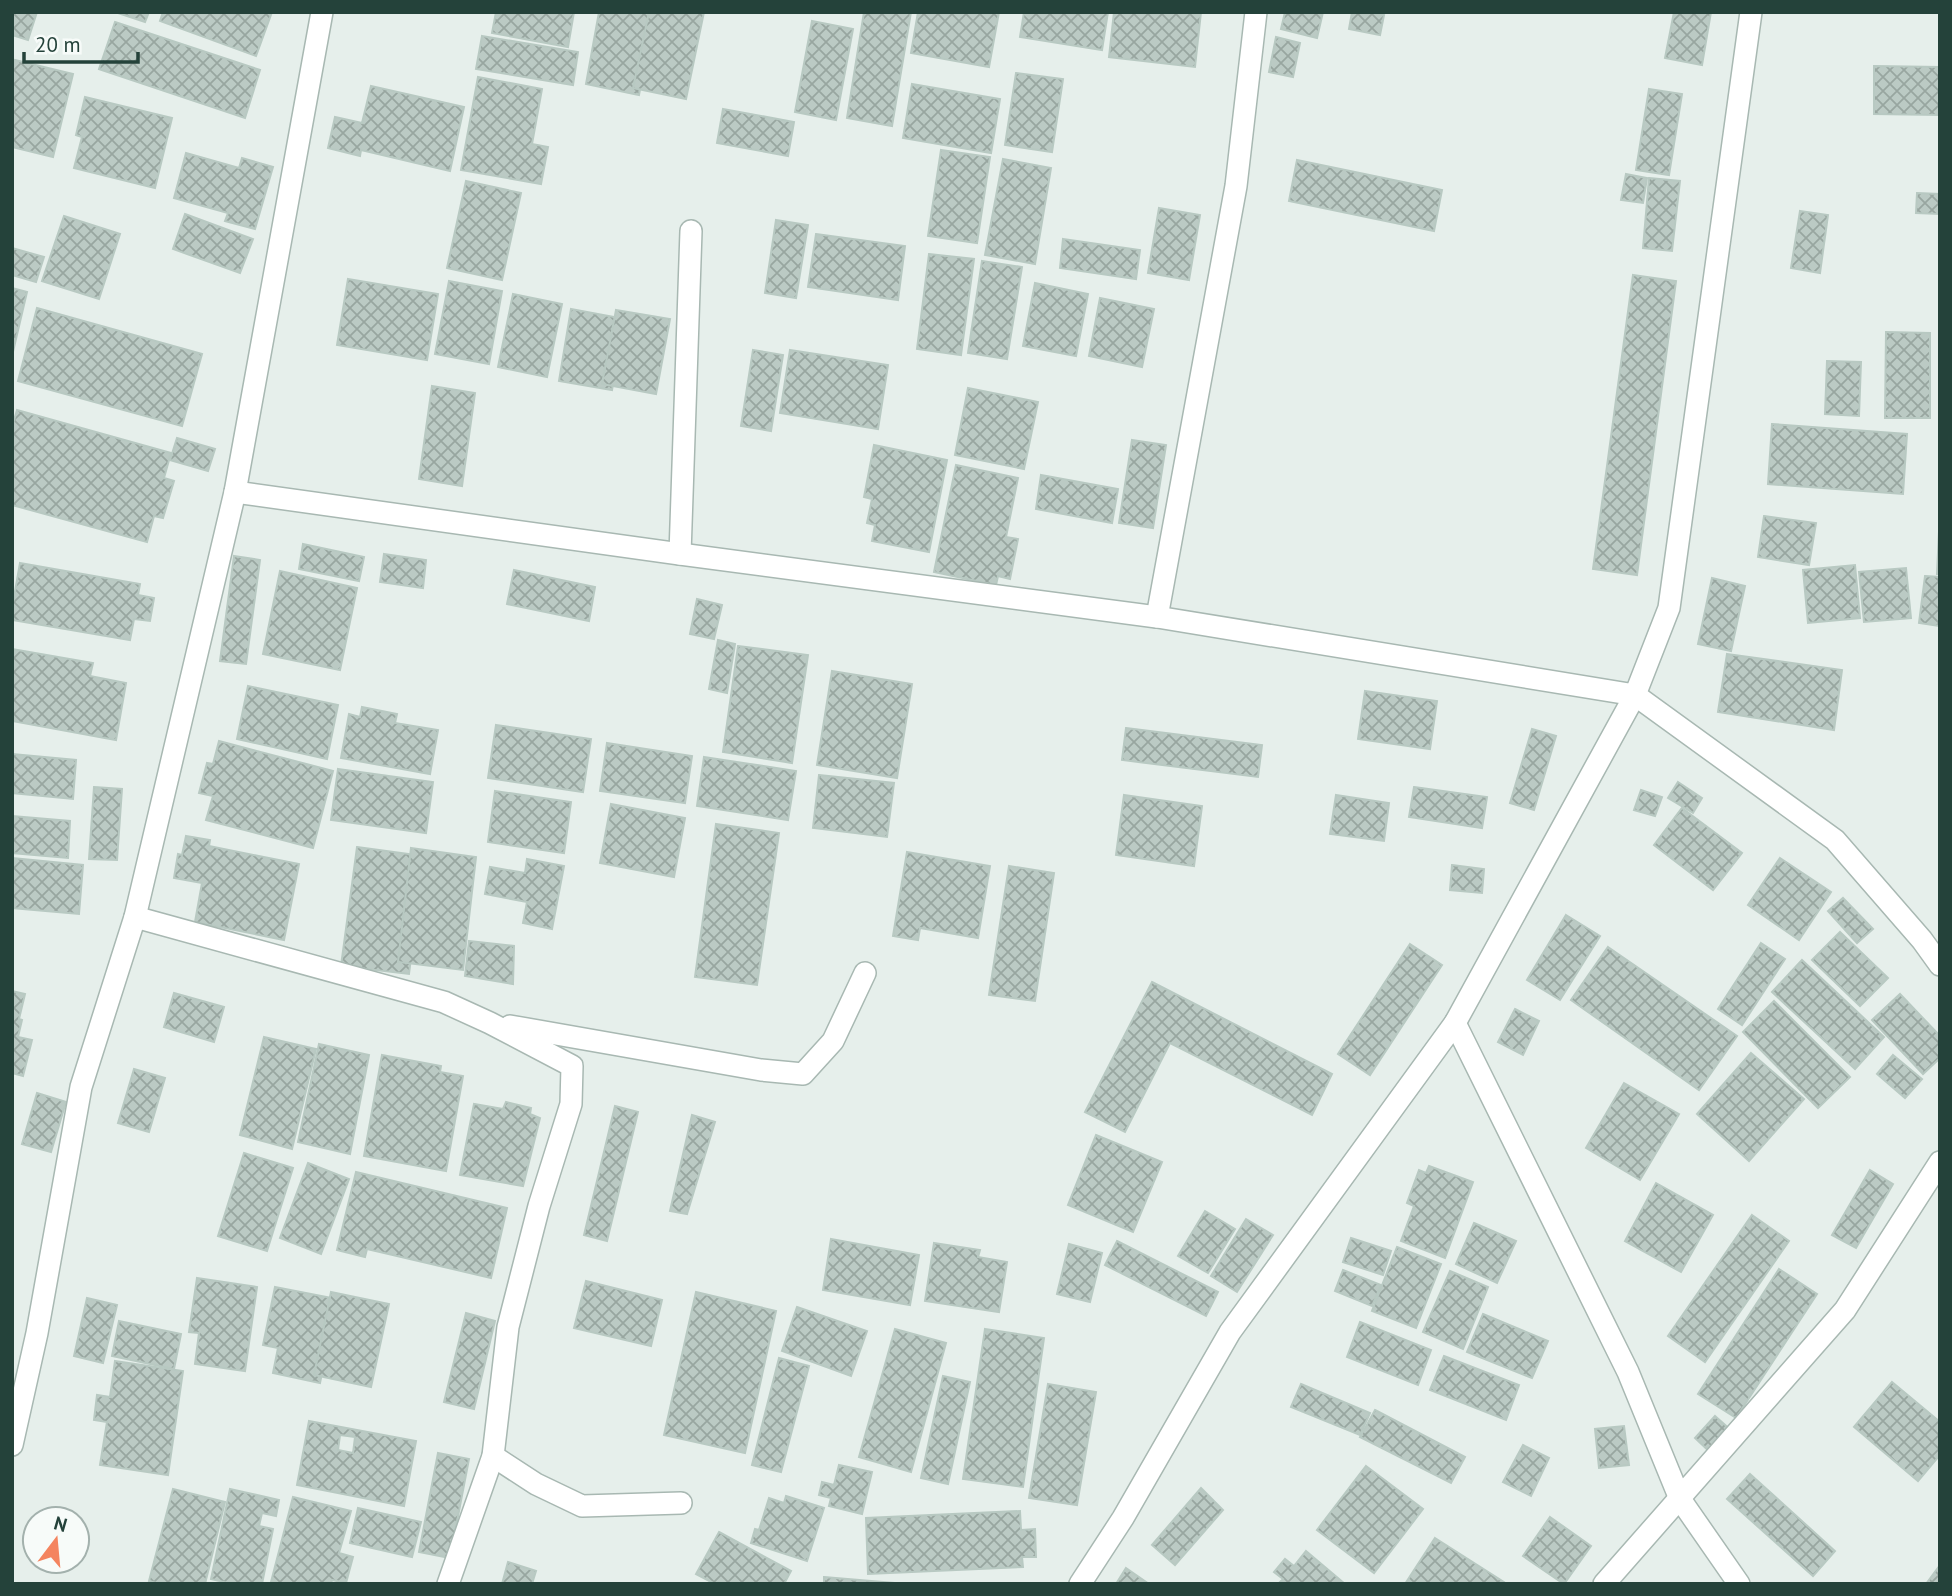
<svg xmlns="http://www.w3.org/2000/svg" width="1952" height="1596" font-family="'PT Sans',sans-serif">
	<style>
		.building { fill: url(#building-cross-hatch); stroke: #b8c9c2; stroke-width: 2; fill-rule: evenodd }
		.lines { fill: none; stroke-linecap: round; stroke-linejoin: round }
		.minor-casing { stroke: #a8b8b2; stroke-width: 24 }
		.minor { stroke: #fff; stroke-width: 21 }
	</style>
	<defs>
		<pattern id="building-cross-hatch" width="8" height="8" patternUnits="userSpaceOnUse" patternTransform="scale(1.75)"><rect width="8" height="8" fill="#bbcac4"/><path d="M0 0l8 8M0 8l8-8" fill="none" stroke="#98a6a0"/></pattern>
	</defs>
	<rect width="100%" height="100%" fill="#e6efeb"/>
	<g class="building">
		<path d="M 12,12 L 37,12 L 28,40 L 12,35 Z"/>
		<path d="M 115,12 L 149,12 L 145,22 Z"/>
		<path d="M 163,12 L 272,12 L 256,56 L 160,21 Z"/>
		<path d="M 496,12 L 574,12 L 568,47 L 492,33 Z"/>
		<path d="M 599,12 L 654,12 L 639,95 L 586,84 Z"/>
		<path d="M 649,12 L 704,12 L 686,99 L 633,88 Z"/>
		<path d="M 864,12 L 911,12 L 892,126 L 847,118 Z"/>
		<path d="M 918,12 L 999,12 L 989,67 L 911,53 Z"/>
		<path d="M 1024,12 L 1108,12 L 1102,50 L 1020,37 Z"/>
		<path d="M 1114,12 L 1201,12 L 1195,67 L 1109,57 Z"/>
		<path d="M 1285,12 L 1323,12 L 1317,38 L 1281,29 Z"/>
		<path d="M 1352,12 L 1368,12 L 1384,15 L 1380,35 L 1349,29 Z"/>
		<path d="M 1674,12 L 1711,12 L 1702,65 L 1665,58 Z"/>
		<path d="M 812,21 L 853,29 L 836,120 L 795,112 Z"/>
		<path d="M 115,22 L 260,70 L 245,118 L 99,69 Z"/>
		<path d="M 482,36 L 578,52 L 573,85 L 476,69 Z"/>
		<path d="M 1276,37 L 1300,43 L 1293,77 L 1269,72 Z"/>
		<path d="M 15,60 L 73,74 L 53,157 L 12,147 L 12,71 Z"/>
		<path d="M 1874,66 L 1940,67 L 1940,115 L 1874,114 Z"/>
		<path d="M 1016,73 L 1063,79 L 1052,152 L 1005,145 Z"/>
		<path d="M 478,77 L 542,89 L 532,144 L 548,147 L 541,184 L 461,170 Z"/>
		<path d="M 912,84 L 1000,99 L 991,153 L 903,138 Z"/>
		<path d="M 371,86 L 464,107 L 450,171 L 361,150 L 360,156 L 328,148 L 335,117 L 362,123 Z"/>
		<path d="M 1649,89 L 1682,94 L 1669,175 L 1636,170 Z"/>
		<path d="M 85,97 L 172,118 L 155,188 L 74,168 L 82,137 L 76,135 Z"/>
		<path d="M 723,109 L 794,122 L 788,156 L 717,143 Z"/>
		<path d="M 941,150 L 990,157 L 977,243 L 928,236 Z"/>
		<path d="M 186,153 L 239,168 L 242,158 L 273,167 L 255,229 L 225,221 L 228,213 L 174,198 Z"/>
		<path d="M 1003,159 L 1051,168 L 1035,264 L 985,255 Z"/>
		<path d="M 1297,160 L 1442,190 L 1434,231 L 1289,201 Z"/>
		<path d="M 1626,174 L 1647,178 L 1643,203 L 1621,200 Z"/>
		<path d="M 1649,178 L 1680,181 L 1672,251 L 1643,248 Z"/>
		<path d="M 466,181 L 521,193 L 502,280 L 447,268 Z"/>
		<path d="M 1917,193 L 1940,194 L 1940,214 L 1916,213 Z"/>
		<path d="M 1159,208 L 1200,215 L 1189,280 L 1148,273 Z"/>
		<path d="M 1800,211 L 1828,215 L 1820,273 L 1791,268 Z"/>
		<path d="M 185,214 L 253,239 L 240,273 L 173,249 Z"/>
		<path d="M 64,216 L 120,234 L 99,299 L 42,281 Z"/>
		<path d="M 776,220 L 808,225 L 796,298 L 765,293 Z"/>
		<path d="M 816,234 L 905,246 L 898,300 L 808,287 Z"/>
		<path d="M 1063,239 L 1140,250 L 1136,279 L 1060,268 Z"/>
		<path d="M 12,248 L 44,257 L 36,282 L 12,275 Z"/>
		<path d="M 929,254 L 974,259 L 961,355 L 917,349 Z"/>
		<path d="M 982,261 L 1022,267 L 1007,359 L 968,353 Z"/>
		<path d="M 1633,275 L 1676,281 L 1637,575 L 1593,569 Z"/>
		<path d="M 348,279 L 438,294 L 427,360 L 337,345 Z"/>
		<path d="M 449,281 L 502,291 L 489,364 L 435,354 Z"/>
		<path d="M 1035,283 L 1088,294 L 1076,356 L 1023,346 Z"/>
		<path d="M 12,288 L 27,292 L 12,356 Z"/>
		<path d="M 513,294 L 562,304 L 547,377 L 498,367 Z"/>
		<path d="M 1100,298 L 1154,309 L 1142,367 L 1089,356 Z"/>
		<path d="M 37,308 L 202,354 L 182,426 L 18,381 Z"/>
		<path d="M 571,309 L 625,319 L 612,390 L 559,381 Z"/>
		<path d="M 616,310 L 670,319 L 656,394 L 602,384 Z"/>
		<path d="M 1886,332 L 1930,333 L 1930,418 L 1885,418 Z"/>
		<path d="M 753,350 L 783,355 L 771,431 L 741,426 Z"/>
		<path d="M 790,350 L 888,365 L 878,429 L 780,413 Z"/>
		<path d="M 1827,361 L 1861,362 L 1859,416 L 1825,414 Z"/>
		<path d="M 432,386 L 475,393 L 462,486 L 419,479 Z"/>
		<path d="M 968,388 L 1038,402 L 1024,469 L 955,455 Z"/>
		<path d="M 17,410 L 171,453 L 164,478 L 174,481 L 163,518 L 154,516 L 147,542 L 12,505 L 12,427 Z"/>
		<path d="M 1772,424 L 1907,434 L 1903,494 L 1768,484 Z"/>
		<path d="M 177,438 L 215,449 L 208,471 L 170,460 Z"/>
		<path d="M 1132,440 L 1166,445 L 1153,528 L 1119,523 Z"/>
		<path d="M 874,445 L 947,460 L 929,552 L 872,541 L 875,525 L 867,523 L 872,499 L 864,497 Z"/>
		<path d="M 956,465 L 1018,478 L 1006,537 L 1018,539 L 1010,579 L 998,576 L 996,585 L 934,572 Z"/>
		<path d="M 1041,475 L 1118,489 L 1112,523 L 1036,509 Z"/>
		<path d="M 1764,516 L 1816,523 L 1809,565 L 1758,557 Z"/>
		<path d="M 1939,531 L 1940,532 L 1940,574 L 1937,574 Z"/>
		<path d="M 303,544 L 364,557 L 359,581 L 299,569 Z"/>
		<path d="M 384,554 L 426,560 L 423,588 L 380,582 Z"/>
		<path d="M 234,556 L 260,560 L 246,664 L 220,661 Z"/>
		<path d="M 20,563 L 140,584 L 138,595 L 154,598 L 150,621 L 134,619 L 130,640 L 12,620 L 12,608 Z"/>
		<path d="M 1855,565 L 1860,618 L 1808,623 L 1803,570 Z"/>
		<path d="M 1906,568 L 1911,618 L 1864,622 L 1859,572 Z"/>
		<path d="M 514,570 L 595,587 L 589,621 L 507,604 Z"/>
		<path d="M 280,571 L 357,588 L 340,670 L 263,654 Z"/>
		<path d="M 1925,576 L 1940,577 L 1940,626 L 1919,623 Z"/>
		<path d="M 1712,578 L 1745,586 L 1731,651 L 1698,644 Z"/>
		<path d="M 697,599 L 722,605 L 714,639 L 690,634 Z"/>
		<path d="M 718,640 L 735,644 L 727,693 L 709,689 Z"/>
		<path d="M 738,646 L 808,655 L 792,763 L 723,752 Z"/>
		<path d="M 12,649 L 93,663 L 90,676 L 126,683 L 116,740 L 12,721 Z"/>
		<path d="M 1727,654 L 1842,670 L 1834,730 L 1718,712 Z"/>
		<path d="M 832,671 L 912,684 L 897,778 L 817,765 Z"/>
		<path d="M 248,686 L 338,705 L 327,759 L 237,739 Z"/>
		<path d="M 1365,691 L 1437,701 L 1430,749 L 1358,739 Z"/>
		<path d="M 362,707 L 397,714 L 395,723 L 438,730 L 430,774 L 341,758 L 349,714 L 360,717 Z"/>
		<path d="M 496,725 L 591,739 L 583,792 L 488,778 Z"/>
		<path d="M 1126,728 L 1262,745 L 1258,777 L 1122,760 Z"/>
		<path d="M 1532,729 L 1556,736 L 1534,810 L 1510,803 Z"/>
		<path d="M 219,741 L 333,771 L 313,848 L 206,820 L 213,796 L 199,793 L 207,763 L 213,764 Z"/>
		<path d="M 607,743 L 692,756 L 685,803 L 600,791 Z"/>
		<path d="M 12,754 L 76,760 L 73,799 L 12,793 Z"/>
		<path d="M 704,757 L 796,771 L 788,820 L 697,806 Z"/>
		<path d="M 338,769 L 433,782 L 426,833 L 331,820 Z"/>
		<path d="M 819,775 L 894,783 L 887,837 L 813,828 Z"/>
		<path d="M 1678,782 L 1702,798 L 1693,813 L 1668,798 Z"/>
		<path d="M 94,787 L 122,789 L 117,860 L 89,859 Z"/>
		<path d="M 1414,787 L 1487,797 L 1482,828 L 1409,817 Z"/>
		<path d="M 1641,790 L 1662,797 L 1655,816 L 1634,810 Z"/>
		<path d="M 495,791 L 571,802 L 564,853 L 488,842 Z"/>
		<path d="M 1124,795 L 1202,806 L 1194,866 L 1116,855 Z"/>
		<path d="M 1336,795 L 1389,803 L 1384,841 L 1330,834 Z"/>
		<path d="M 611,804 L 685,818 L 674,877 L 600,863 Z"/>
		<path d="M 1682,808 L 1742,853 L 1713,890 L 1654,845 Z"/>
		<path d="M 12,816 L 70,821 L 68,858 L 12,853 Z"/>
		<path d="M 716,824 L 779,833 L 757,985 L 695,977 Z"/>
		<path d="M 186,836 L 210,840 L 209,846 L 299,864 L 284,940 L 195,922 L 202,883 L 174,878 L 178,854 L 182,855 Z"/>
		<path d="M 357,847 L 424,856 L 409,974 L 341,966 Z"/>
		<path d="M 411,848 L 476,857 L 463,970 L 398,962 Z"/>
		<path d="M 907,852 L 990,866 L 978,938 L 920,928 L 918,940 L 893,936 Z"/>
		<path d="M 12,858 L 83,865 L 79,914 L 12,908 Z"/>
		<path d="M 1780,858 L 1831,892 L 1799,940 L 1748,905 Z"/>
		<path d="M 527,859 L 564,866 L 552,929 L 523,923 L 527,902 L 485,894 L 490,867 L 525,873 Z"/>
		<path d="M 1452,865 L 1484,869 L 1482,893 L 1450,890 Z"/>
		<path d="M 1009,866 L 1054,873 L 1035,1001 L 989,995 Z"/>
		<path d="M 1843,898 L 1873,929 L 1857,943 L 1828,911 Z"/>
		<path d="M 1566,915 L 1600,936 L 1560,1000 L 1527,980 Z"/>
		<path d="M 1840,932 L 1888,978 L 1860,1006 L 1812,960 Z"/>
		<path d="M 469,941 L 514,946 L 513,984 L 465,976 Z"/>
		<path d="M 1761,943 L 1785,959 L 1742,1025 L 1718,1009 Z"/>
		<path d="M 1410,944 L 1442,965 L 1370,1075 L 1338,1054 Z"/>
		<path d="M 1608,947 L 1737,1036 L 1699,1090 L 1571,1000 Z"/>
		<path d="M 1802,960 L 1884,1037 L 1855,1069 L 1772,992 Z"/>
		<path d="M 1152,982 L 1332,1074 L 1312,1115 L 1170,1043 L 1125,1132 L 1085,1112 Z"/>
		<path d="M 12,991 L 25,994 L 19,1019 L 22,1020 L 18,1037 L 32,1040 L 23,1076 L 12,1073 Z"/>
		<path d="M 174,993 L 224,1007 L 214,1042 L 164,1027 Z"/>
		<path d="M 1900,994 L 1940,1036 L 1940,1058 L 1923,1074 L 1872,1020 Z"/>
		<path d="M 1774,1001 L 1850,1077 L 1818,1108 L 1743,1032 Z"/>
		<path d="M 1515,1009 L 1539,1021 L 1523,1055 L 1498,1042 Z"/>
		<path d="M 264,1037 L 316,1049 L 292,1149 L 240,1135 Z"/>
		<path d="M 319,1044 L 369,1055 L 350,1154 L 298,1142 Z"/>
		<path d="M 1751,1053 L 1804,1099 L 1749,1161 L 1697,1114 Z"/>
		<path d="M 382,1055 L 441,1066 L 440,1072 L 463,1076 L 446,1171 L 364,1156 Z"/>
		<path d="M 1893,1055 L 1922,1079 L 1905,1098 L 1877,1074 Z"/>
		<path d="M 134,1069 L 165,1078 L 149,1132 L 118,1123 Z"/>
		<path d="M 1624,1083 L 1679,1114 L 1640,1180 L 1586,1148 Z"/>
		<path d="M 37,1093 L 66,1102 L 51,1152 L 22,1144 Z"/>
		<path d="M 506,1102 L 531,1108 L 530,1114 L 540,1118 L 523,1186 L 460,1175 L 474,1104 L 503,1109 Z"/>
		<path d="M 615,1106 L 638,1112 L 607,1241 L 584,1235 Z"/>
		<path d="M 692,1115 L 715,1122 L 687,1214 L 670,1211 Z"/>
		<path d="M 1096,1135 L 1162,1162 L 1133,1232 L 1068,1205 Z"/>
		<path d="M 244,1153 L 293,1168 L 267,1251 L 218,1236 Z"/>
		<path d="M 308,1163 L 349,1179 L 321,1254 L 280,1238 Z"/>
		<path d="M 1429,1166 L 1473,1182 L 1445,1258 L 1401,1241 L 1414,1206 L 1407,1203 L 1419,1170 L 1426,1173 Z"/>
		<path d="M 1870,1170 L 1893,1184 L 1856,1248 L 1832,1235 Z"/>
		<path d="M 356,1172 L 507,1208 L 491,1278 L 367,1249 L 365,1257 L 337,1250 Z"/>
		<path d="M 1656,1183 L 1713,1215 L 1681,1272 L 1625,1241 Z"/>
		<path d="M 1205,1211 L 1235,1229 L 1208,1273 L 1178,1256 Z"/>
		<path d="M 1752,1215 L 1789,1241 L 1705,1362 L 1668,1336 Z"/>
		<path d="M 1246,1219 L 1273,1235 L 1237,1292 L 1211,1276 Z"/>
		<path d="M 1474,1223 L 1516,1241 L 1497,1283 L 1456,1264 Z"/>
		<path d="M 1351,1238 L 1391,1251 L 1383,1275 L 1343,1262 Z"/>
		<path d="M 831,1239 L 919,1255 L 910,1305 L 823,1290 Z"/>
		<path d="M 1117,1241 L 1218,1292 L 1206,1316 L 1105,1265 Z"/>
		<path d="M 934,1243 L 980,1250 L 978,1257 L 1007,1262 L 999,1312 L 925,1301 Z"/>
		<path d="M 1069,1244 L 1102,1253 L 1090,1302 L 1057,1294 Z"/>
		<path d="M 1397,1247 L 1441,1264 L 1416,1328 L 1372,1311 Z"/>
		<path d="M 1779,1269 L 1817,1294 L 1736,1418 L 1698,1394 Z"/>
		<path d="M 1343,1270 L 1381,1285 L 1372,1306 L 1335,1291 Z"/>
		<path d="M 1450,1271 L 1488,1287 L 1463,1349 L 1423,1332 Z"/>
		<path d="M 197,1278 L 257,1287 L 245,1371 L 195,1364 L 199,1333 L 189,1332 Z"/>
		<path d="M 586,1281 L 662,1300 L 651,1346 L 574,1328 Z"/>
		<path d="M 275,1287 L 337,1299 L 320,1383 L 273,1373 L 278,1348 L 263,1345 Z"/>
		<path d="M 331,1292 L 389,1304 L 371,1387 L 314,1375 Z"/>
		<path d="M 696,1292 L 776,1311 L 745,1453 L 664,1435 Z"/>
		<path d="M 87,1298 L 117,1305 L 103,1363 L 74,1356 Z"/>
		<path d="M 797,1307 L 867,1331 L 851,1376 L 782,1351 Z"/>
		<path d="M 466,1313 L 495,1321 L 474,1409 L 444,1402 Z"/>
		<path d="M 1483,1314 L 1548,1341 L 1532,1378 L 1467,1352 Z"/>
		<path d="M 119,1321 L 181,1334 L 174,1369 L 112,1356 Z"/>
		<path d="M 1360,1322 L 1431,1350 L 1418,1385 L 1347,1357 Z"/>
		<path d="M 895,1329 L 946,1343 L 911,1472 L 859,1457 Z"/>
		<path d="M 985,1329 L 1044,1338 L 1023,1487 L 963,1479 Z"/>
		<path d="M 1444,1356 L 1519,1385 L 1506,1420 L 1430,1390 Z"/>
		<path d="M 779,1358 L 809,1366 L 781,1472 L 752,1465 Z"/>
		<path d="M 115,1361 L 183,1371 L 168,1475 L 100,1465 L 107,1422 L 94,1420 L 97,1395 L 110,1397 Z"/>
		<path d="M 943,1376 L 970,1382 L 948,1484 L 921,1478 Z"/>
		<path d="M 1892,1382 L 1940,1422 L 1940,1455 L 1918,1481 L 1854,1427 Z"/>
		<path d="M 1048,1384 L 1096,1392 L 1077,1505 L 1029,1498 Z"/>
		<path d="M 1301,1384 L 1370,1413 L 1360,1435 L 1291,1407 Z"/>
		<path d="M 1375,1410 L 1465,1457 L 1451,1483 L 1360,1437 Z"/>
		<path d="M 1715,1416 L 1732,1431 L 1712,1454 L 1695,1438 Z"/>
		<path d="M 309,1421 L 416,1441 L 404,1506 L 297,1485 ZM 340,1435 L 355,1437 L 353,1453 L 338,1450 Z"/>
		<path d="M 1624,1426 L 1629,1465 L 1599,1468 L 1595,1429 Z"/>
		<path d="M 1523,1445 L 1549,1458 L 1531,1496 L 1503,1482 Z"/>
		<path d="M 438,1453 L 469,1459 L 450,1558 L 419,1552 Z"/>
		<path d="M 839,1465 L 872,1472 L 862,1514 L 829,1506 L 831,1498 L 819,1495 L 822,1482 L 834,1485 Z"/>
		<path d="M 1366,1466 L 1423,1509 L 1374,1573 L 1317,1530 Z"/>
		<path d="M 1750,1474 L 1835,1551 L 1813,1576 L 1727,1499 Z"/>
		<path d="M 1201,1488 L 1223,1510 L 1175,1565 L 1152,1545 Z"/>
		<path d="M 173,1489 L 225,1502 L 205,1584 L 160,1584 L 149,1581 Z"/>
		<path d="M 230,1489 L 279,1500 L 276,1516 L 262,1513 L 259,1526 L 273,1529 L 262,1584 L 232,1584 L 211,1579 Z"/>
		<path d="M 786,1496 L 824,1508 L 807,1561 L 751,1543 L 755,1529 L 759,1530 L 769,1498 L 784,1503 Z"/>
		<path d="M 293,1497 L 351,1511 L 339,1553 L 353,1557 L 346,1583 L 332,1580 L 331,1584 L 278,1584 L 271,1582 Z"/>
		<path d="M 358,1508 L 421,1522 L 412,1557 L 350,1543 Z"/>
		<path d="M 1020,1511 L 1021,1530 L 1035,1529 L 1036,1557 L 1022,1557 L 1023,1567 L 868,1574 L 866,1518 Z"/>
		<path d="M 1550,1517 L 1591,1546 L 1564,1584 L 1523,1556 Z"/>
		<path d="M 719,1532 L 791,1571 L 784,1584 L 715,1584 L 696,1574 Z"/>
		<path d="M 1435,1538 L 1504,1582 L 1503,1584 L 1405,1584 Z"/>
		<path d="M 1306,1551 L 1345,1584 L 1278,1584 L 1283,1579 L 1274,1572 L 1285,1559 L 1294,1566 Z"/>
		<path d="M 508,1562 L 536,1571 L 532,1584 L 502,1584 Z"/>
		<path d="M 1940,1565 L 1940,1584 L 1926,1584 Z"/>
		<path d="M 1126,1568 L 1149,1584 L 1116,1584 Z"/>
		<path d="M 824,1577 L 894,1583 L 894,1584 L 824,1584 Z"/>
	</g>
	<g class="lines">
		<g class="minor-casing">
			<g id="minor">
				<path d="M 235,492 L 680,554 L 1157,617 L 1635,695 L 1835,840 L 1922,940 L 1940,965"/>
				<path d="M 680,554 L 691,231"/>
				<path d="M 1157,617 L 1236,186 L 1256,12"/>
				<path d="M 135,917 L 444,1002 L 490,1023 L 572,1066 L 571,1104 L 539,1206 L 508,1327 L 493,1456 L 448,1584"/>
				<path d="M 1455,1023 L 1628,1372 L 1680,1499 L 1739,1584"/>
				<path d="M 510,1026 L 761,1070 L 803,1074 L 833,1041 L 865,973"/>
				<path d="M 12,1445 L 37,1333 L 81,1087 L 135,917 L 235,492 L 322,12"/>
				<path d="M 493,1456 L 536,1484 L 582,1506 L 681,1503"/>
				<path d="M 1080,1584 L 1123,1518 L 1230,1332 L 1455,1023 L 1635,695 L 1669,608 L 1751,12"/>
				<path d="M 1604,1584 L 1845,1310 L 1940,1162"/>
			</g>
		</g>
		<use href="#minor" class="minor"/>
	</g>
	<rect width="1952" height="1596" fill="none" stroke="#24423a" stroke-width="28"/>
	<g transform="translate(56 1540) rotate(16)"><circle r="33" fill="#f7fbf9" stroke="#a3b1ad" stroke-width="2"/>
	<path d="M0-5L12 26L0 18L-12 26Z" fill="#f4845f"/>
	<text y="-10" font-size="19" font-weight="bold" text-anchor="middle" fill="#24423a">N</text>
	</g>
	<path d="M24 52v10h114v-10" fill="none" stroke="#24423a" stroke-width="3.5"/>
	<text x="35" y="52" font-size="21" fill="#24423a" stroke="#f7fbf9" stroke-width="5" paint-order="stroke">20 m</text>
</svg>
